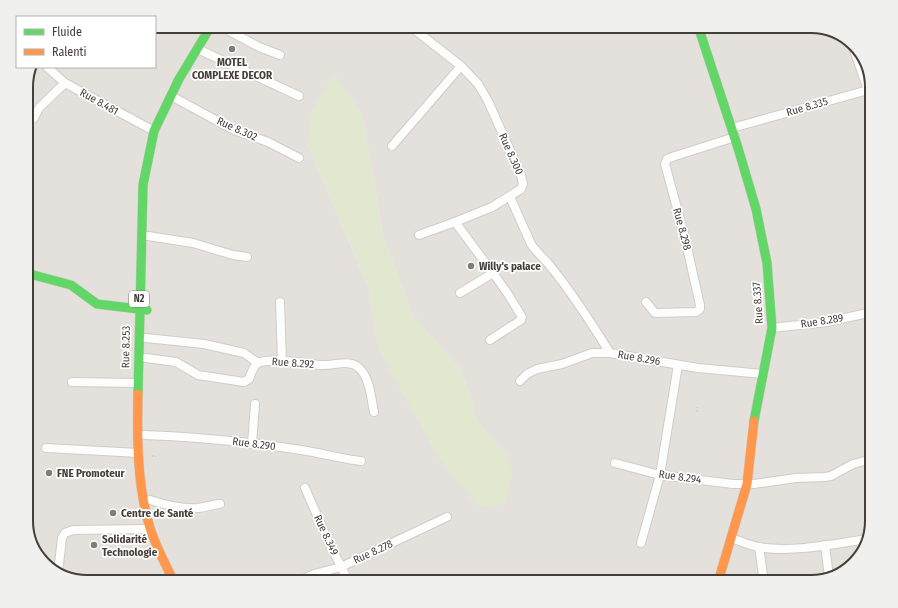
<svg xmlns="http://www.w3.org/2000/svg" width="898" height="608" font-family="'Fira Sans Condensed',sans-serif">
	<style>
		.residential { fill: #e4e0db; fill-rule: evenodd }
		.green { fill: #e2e8cf }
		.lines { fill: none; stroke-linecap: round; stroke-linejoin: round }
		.street-casing { stroke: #cfcdca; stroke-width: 10 }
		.fast-casing { stroke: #cfcbc4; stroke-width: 10 }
		.slow-casing { stroke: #cfcbc4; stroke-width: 10 }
		.path { stroke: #d1cfcb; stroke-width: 1.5; stroke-dasharray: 2 2; stroke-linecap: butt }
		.street { stroke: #fdfdfc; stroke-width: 8 }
		.fast { stroke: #63d668; stroke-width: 9 }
		.slow { stroke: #ff974d; stroke-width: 9 }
		.poi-dot { fill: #827d78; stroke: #fff; stroke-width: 1.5 }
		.labels { text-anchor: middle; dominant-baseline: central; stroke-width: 3.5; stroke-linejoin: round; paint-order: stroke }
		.shield { fill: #fff; stroke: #7e7974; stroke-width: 1 }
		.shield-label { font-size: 10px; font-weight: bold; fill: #463f39 }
		.poi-label { font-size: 11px; font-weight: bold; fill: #463f39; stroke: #fff; text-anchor: start }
		.street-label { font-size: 11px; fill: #463f39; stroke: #fff }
		.rim { fill: none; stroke: #463f39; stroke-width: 2 }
	</style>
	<rect width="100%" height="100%" fill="#f1efec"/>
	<path class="residential" d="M 155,26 L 811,26 L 845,36 L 864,57 L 872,87 L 872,521 L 862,555 L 841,574 L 811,582 L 87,582 L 53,572 L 34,551 L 26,525 L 26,83 L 34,67 L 155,67 ZM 334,75 L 362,114 L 383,236 L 412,314 L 462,372 L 477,421 L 507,456 L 379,350 L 369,289 L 308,145 Z"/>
	<g class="green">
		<path d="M 334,74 L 362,114 L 383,236 L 412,314 L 462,372 L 477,421 L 507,456 L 513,472 L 506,502 L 490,508 L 476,505 L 437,456 L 379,350 L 369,289 L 308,145 L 310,114 Z"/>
		<path d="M 475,255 L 489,273 L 481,279 L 476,272 L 480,268 L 471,258 Z"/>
	</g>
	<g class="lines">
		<g class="street-casing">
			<g id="street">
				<path d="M 220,26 L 259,47 L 280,55"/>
				<path d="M 410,26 L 461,66 L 478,84 L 488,101 L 521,175 L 523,184 L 521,189 L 492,207 L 455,222 L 493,273 L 460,293"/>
				<path d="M 852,44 L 868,90"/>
				<path d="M 202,51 L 299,96"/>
				<path d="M 47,67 L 65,83 L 154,131"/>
				<path d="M 175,98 L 234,130 L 268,142 L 299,158"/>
				<path d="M 34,118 L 39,108 L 65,83"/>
				<path d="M 732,128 L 868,90 L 872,104"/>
				<path d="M 392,146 L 461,66"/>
				<path d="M 510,197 L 531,244 C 537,253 545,259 551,267 C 573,294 592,324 610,353"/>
				<path d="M 26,207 L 26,225"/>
				<path d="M 419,235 L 455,222"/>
				<path d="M 148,236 L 193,243 L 233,255 L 247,257"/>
				<path d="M 280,302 L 282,361"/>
				<path d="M 646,302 L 655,313 L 696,312 L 700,309 L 700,305 L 684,234 L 665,164 L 667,159 L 675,156 L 735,137"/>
				<path d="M 772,328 L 827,322 L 872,312"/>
				<path d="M 146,338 L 204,344 L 244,353 L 258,363"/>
				<path d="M 490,340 L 521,320 L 522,317 L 508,294 L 493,273"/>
				<path d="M 146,358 L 176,362 L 198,375 L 244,382 L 249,379 C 251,374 253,366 258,363 C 269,357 309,364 322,365 C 333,366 349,359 358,367 C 370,377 371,398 374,412"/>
				<path d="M 520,381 L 527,374 L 537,369 L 562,364 L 592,353 L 610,353 L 698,368 L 763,374"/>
				<path d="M 72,382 L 138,383"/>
				<path d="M 145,435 C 197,437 249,442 301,450 C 321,453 341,459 361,461"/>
				<path d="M 252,444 L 255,404"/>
				<path d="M 46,448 L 139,453"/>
				<path d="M 615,463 L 660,475 L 733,484 L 754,484 L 796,478 L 825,477 L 831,476 L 853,464 L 872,459"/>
				<path d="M 305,488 L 331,547 L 349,582"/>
				<path d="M 150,500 C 165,505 182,509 198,508 C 205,507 212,505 220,504"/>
				<path d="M 731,538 C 740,541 749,545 758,547 C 790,553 835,544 867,539"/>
				<path d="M 641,543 L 660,475 L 678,365"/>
				<path d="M 825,545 L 829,577"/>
				<path d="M 759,547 L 764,582"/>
				<path d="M 58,573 L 62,538 L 65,533 L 73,530 L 150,529"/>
				<path d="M 297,582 L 314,574 L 341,567 L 447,517"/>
			</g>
		</g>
		<g class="fast-casing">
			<g id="fast">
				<path d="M 698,26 L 738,148 L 756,209 L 767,263 L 772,328 L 754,421"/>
				<path d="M 26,273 L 71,285 L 97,304 L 147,310"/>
				<path d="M 138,394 L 143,185 L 154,131 L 179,79 L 211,26"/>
			</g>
		</g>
		<g class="slow-casing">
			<g id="slow">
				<path d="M 138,394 C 137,438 137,486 150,528 C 156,547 166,565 174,582"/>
				<path d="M 718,582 L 747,484 L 754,421"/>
			</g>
		</g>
		<g class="path">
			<path d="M 697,412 L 697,407"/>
			<path d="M 152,456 L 156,456 L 156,457"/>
		</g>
		<use href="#street" class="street"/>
		<use href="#fast" class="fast"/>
		<use href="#slow" class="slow"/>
	</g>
	<g class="poi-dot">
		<circle cx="232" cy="49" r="4"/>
		<circle cx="471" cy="266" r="4"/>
		<circle cx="49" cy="473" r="4"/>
		<circle cx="113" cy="513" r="4"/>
		<circle cx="94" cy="545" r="4"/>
	</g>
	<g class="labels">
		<rect class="shield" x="129" y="291" width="20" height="16" rx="3"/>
		<g class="shield-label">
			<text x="139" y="299">N2</text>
		</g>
		<g class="poi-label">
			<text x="232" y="62" text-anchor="middle">MOTEL<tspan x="232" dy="13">COMPLEXE DECOR</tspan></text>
			<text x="479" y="266">Willy's palace</text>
			<text x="57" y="473">FNE Promoteur</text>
			<text x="121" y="513">Centre de Santé</text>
			<text x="102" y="539">Solidarité<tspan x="102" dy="13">Technologie</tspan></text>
		</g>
		<g class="street-label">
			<text transform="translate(99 102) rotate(29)">Rue 8.481</text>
			<text transform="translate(807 107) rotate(-16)">Rue 8.335</text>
			<text transform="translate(237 129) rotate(24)">Rue 8.302</text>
			<text transform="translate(511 154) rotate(66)">Rue 8.300</text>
			<text transform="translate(682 229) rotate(75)">Rue 8.298</text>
			<text transform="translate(758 303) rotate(-94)">Rue 8.337</text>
			<text transform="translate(822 321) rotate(-9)">Rue 8.289</text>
			<text transform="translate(126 347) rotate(-89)">Rue 8.253</text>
			<text transform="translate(639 358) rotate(10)">Rue 8.296</text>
			<text transform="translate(293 363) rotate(4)">Rue 8.292</text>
			<text transform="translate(254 444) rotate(7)">Rue 8.290</text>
			<text transform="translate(680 477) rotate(8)">Rue 8.294</text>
			<text transform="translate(326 535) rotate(65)">Rue 8.349</text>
			<text transform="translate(373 552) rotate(-25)">Rue 8.278</text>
		</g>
	</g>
	<path d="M0 0H898V608H0ZM87 33H811A54 54 0 0 1 865 87V521A54 54 0 0 1 811 575H87A54 54 0 0 1 33 521V87A54 54 0 0 1 87 33Z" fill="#f0f0ef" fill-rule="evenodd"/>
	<path class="rim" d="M87 33H811A54 54 0 0 1 865 87V521A54 54 0 0 1 811 575H87A54 54 0 0 1 33 521V87A54 54 0 0 1 87 33Z"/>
	<rect x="16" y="16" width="140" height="52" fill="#ffffff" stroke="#b5b2b0"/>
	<rect x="24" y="29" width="20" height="6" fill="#63d668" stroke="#b5b2b0"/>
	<text x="52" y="36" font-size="12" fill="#463f39">Fluide</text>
	<rect x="24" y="49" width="20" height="6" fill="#ff974d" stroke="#b5b2b0"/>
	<text x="52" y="56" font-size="12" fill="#463f39">Ralenti</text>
</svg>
